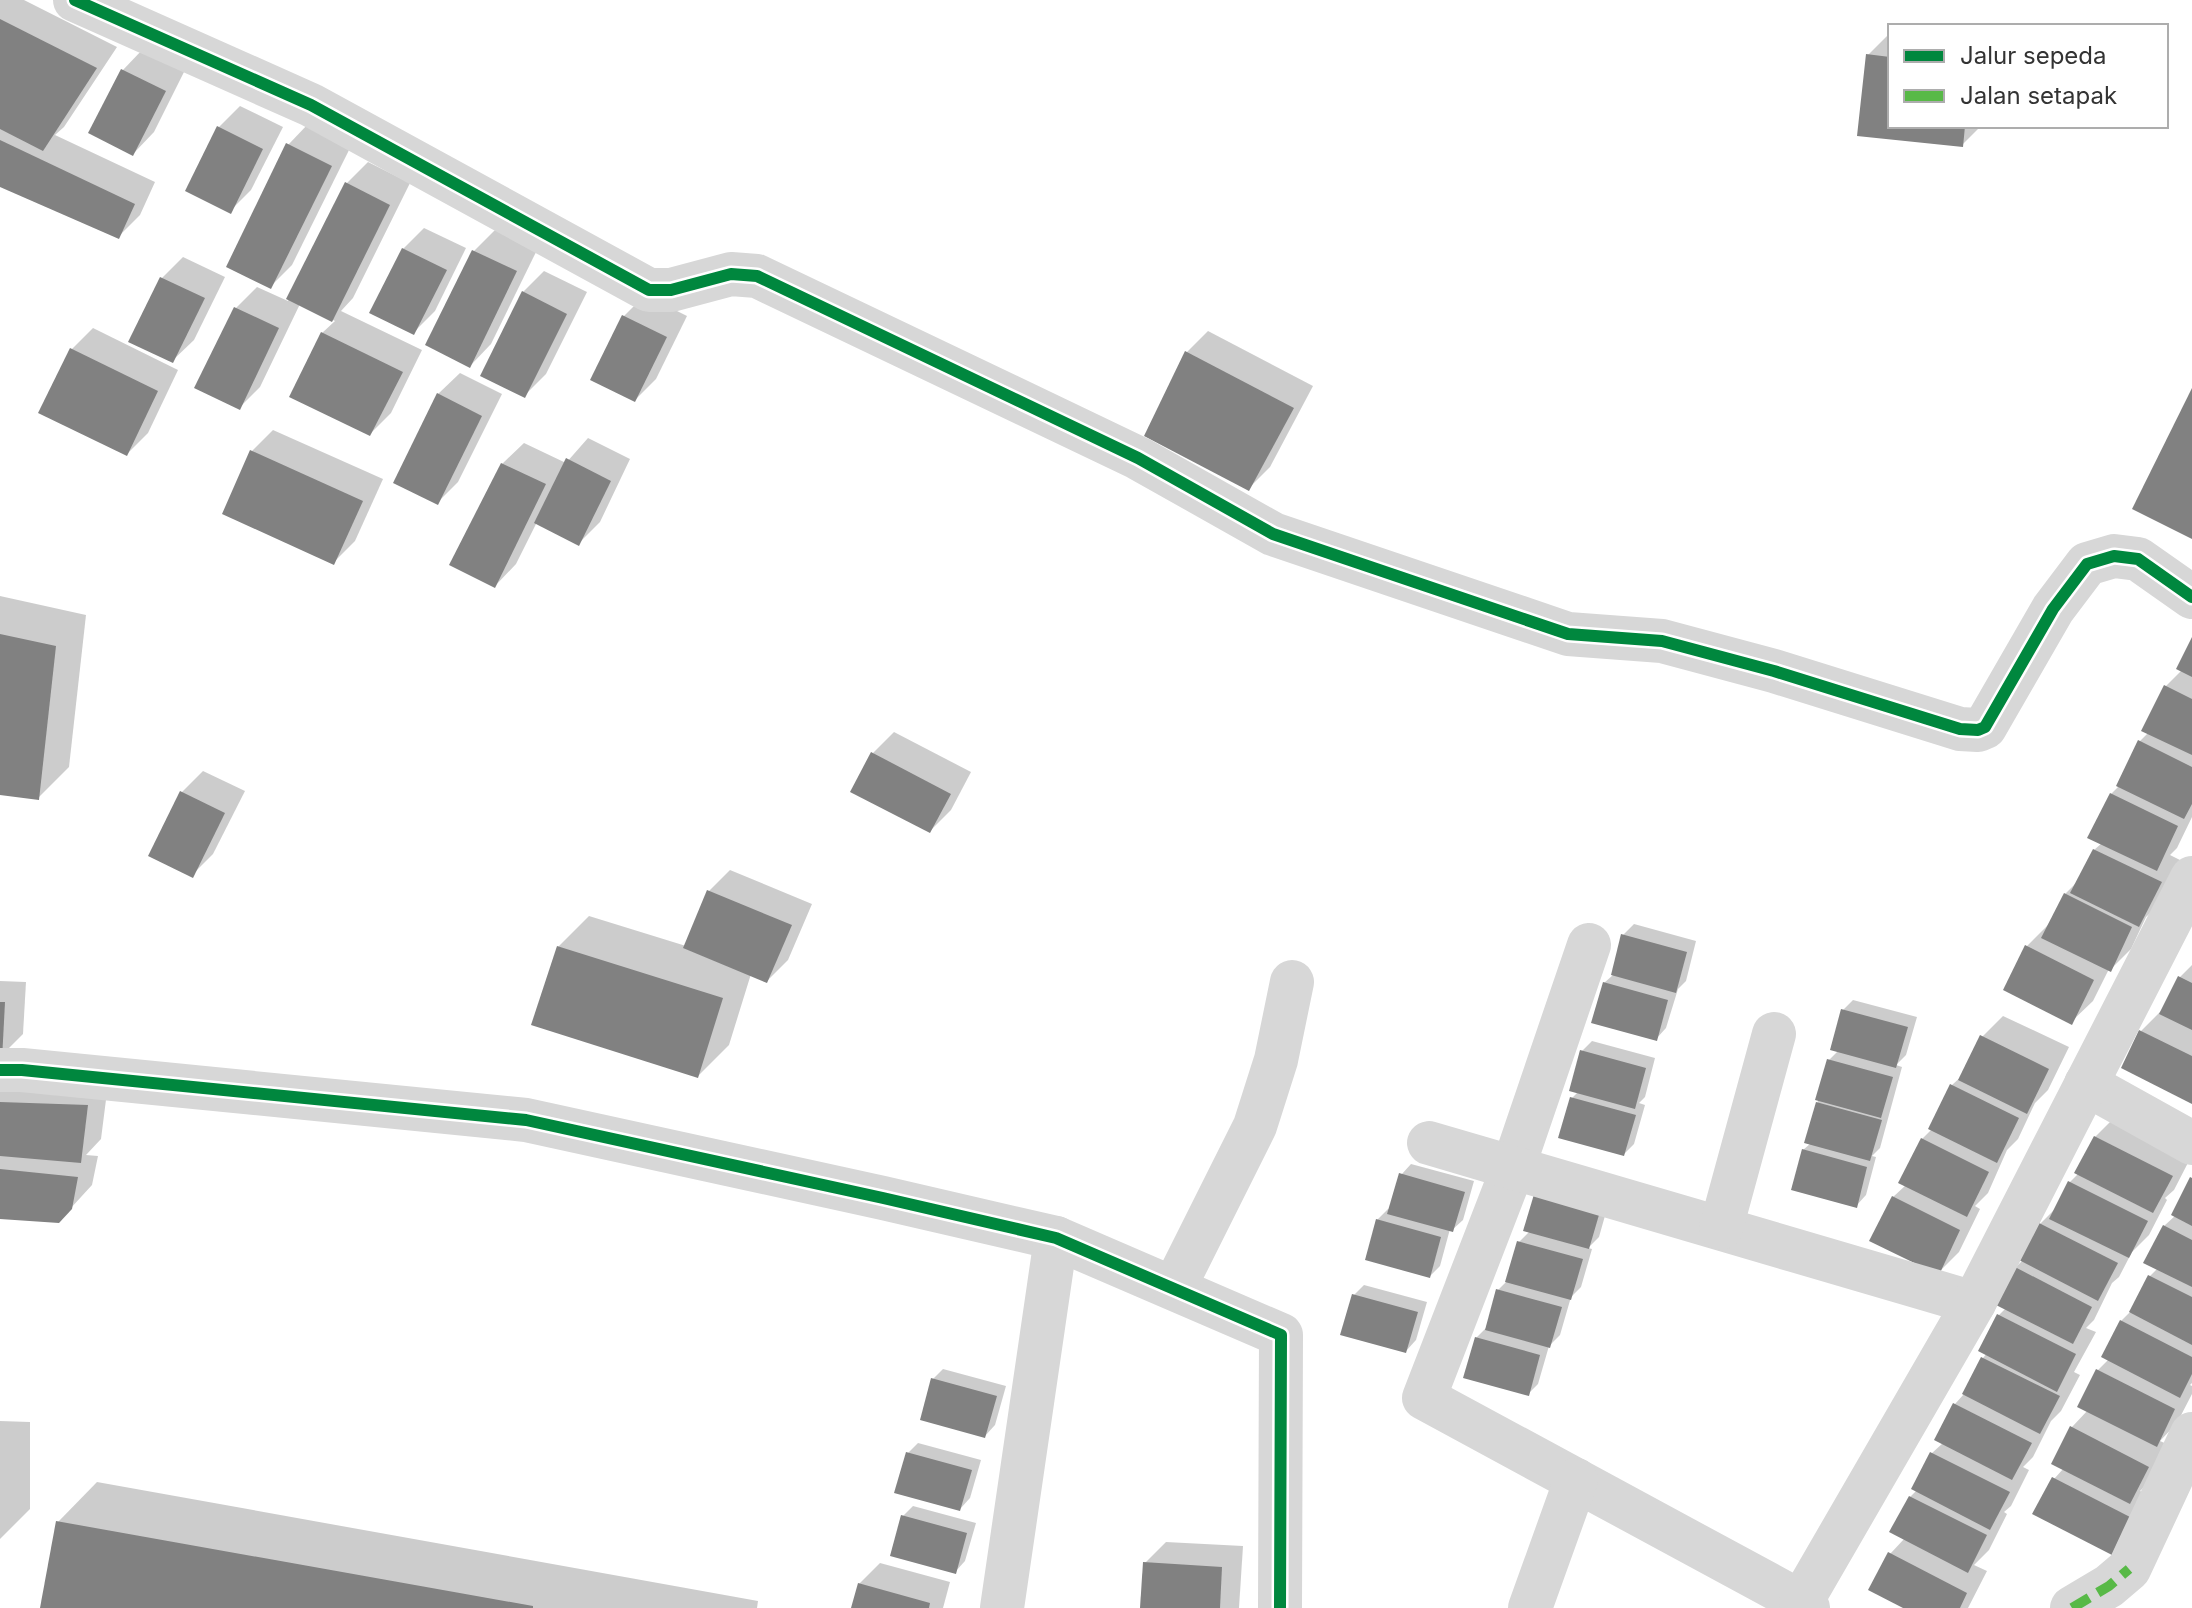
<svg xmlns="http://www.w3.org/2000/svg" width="2192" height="1608" font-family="Inter,sans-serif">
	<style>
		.shadow { fill: #0003 }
		.building { fill: #818181 }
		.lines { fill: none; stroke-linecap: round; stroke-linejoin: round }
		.street { stroke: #d7d7d7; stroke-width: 44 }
		.quiet { stroke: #58b947; stroke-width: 10; stroke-dasharray: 20 10; stroke-linecap: butt }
		.cycleway-casing { stroke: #fff; stroke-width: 17 }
		.cycleway { stroke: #00873e; stroke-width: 12 }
	</style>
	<rect width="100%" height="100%" fill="#fff"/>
	<g class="shadow">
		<path d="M 0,0 L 24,0 L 117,47 L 64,127 L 55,135 L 155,182 L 140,215 L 118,237 L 0,185 Z"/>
		<path d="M 1889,34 L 1890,126 L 1981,126 L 1962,145 L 1860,134 L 1868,55 Z"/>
		<path d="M 143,49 L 185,70 L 154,132 L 133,154 L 122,71 Z"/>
		<path d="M 240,106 L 283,127 L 251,190 L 230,211 L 219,127 Z"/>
		<path d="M 309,123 L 352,144 L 292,265 L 271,286 L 288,145 Z"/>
		<path d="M 368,162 L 410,183 L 353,298 L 341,311 L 422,350 L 391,413 L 370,434 L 322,333 L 335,321 L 300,304 L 260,387 L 239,408 L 197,387 L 236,308 L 257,287 L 288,301 L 347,183 Z"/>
		<path d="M 424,228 L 466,248 L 435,311 L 414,332 L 403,249 Z"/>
		<path d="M 495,230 L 537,250 L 491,344 L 470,366 L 474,251 Z"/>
		<path d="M 183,257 L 225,277 L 194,340 L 172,361 L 162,278 Z"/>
		<path d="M 544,271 L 587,292 L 546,374 L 525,395 L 523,292 Z"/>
		<path d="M 645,295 L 687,316 L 656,379 L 635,400 L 593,379 L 624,316 Z"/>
		<path d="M 93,328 L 178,370 L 148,433 L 127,454 L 72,349 Z"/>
		<path d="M 1208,331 L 1313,386 L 1270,467 L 1249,488 L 1147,435 L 1187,352 Z"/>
		<path d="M 460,373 L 502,394 L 458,482 L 437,503 L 438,394 Z"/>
		<path d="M 273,430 L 383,479 L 355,541 L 334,562 L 252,451 Z"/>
		<path d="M 588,438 L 630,459 L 600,522 L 579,543 L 537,522 L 516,564 L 495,586 L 502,464 L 524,443 L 566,463 Z"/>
		<path d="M 0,596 L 86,615 L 69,767 L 38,798 L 0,793 Z"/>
		<path d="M 2192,641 L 2192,817 L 2177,848 L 2170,855 L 2182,861 L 2160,904 L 2146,917 L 2131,949 L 2110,970 L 2109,969 L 2093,1001 L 2071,1022 L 2027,946 L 2048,925 L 2065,894 L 2078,881 L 2094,850 L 2102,843 L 2111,794 L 2120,785 L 2139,742 L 2149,732 L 2165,687 L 2182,670 Z"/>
		<path d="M 894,732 L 971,772 L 951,810 L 930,831 L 873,753 Z"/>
		<path d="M 203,771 L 245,791 L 213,854 L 192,875 L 182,792 Z"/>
		<path d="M 730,870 L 812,904 L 788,960 L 767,981 L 751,974 L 729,1045 L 698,1076 L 558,947 L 589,916 L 686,946 L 709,891 Z"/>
		<path d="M 1634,924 L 1696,941 L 1686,981 L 1678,989 L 1666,1028 L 1656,1039 L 1604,983 L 1613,975 L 1623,935 Z"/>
		<path d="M 2192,965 L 2192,1101 L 2141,1031 L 2162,1010 L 2180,977 Z"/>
		<path d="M 0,981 L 26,982 L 23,1034 L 2,1055 L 0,1055 Z"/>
		<path d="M 1853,1000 L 1917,1017 L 1906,1055 L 1896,1065 L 1902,1067 L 1880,1148 L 1872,1156 L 1876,1157 L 1866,1195 L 1856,1206 L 1803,1150 L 1811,1143 L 1807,1141 L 1829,1060 L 1839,1050 L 1843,1010 Z"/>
		<path d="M 2003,1016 L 2069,1047 L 2048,1090 L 2035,1103 L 2018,1139 L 2007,1150 L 1988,1193 L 1975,1206 L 1980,1209 L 1959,1252 L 1938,1273 L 1893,1197 L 1906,1185 L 1922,1139 L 1932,1129 L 1952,1085 L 1964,1074 L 1982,1037 Z"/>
		<path d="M 1592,1041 L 1655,1058 L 1645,1097 L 1639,1103 L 1645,1105 L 1634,1144 L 1624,1154 L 1572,1098 L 1578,1092 L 1582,1051 Z"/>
		<path d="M 0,1081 L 108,1084 L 101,1139 L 86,1155 L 98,1156 L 92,1185 L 59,1221 L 0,1217 Z"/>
		<path d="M 2116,1116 L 2192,1155 L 2174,1190 L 2165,1198 L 2167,1200 L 2149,1235 L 2132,1252 L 2119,1277 L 2112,1283 L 2094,1320 L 2086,1328 L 2096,1332 L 2074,1372 L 2080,1375 L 2061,1411 L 2051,1421 L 2033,1457 L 2023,1467 L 2029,1470 L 2011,1506 L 2004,1512 L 2007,1514 L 1989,1550 L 1974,1565 L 1987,1571 L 1968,1608 L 1907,1608 L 1890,1554 L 1905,1538 L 1892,1532 L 1910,1497 L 1917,1490 L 1932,1453 L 1943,1443 L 1937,1440 L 1955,1404 L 1964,1394 L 1983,1358 L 1987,1353 L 1999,1315 L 2006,1308 L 2015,1268 L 2023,1260 L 2040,1224 L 2057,1207 L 2070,1182 L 2078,1174 L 2095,1137 Z"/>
		<path d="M 1411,1164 L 1474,1181 L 1463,1220 L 1452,1230 L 1450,1229 L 1440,1266 L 1430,1276 L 1377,1220 L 1388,1209 L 1390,1210 L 1401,1175 Z"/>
		<path d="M 2192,1178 L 2192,1383 L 2190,1385 L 2192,1386 L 2192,1394 L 2177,1423 L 2160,1441 L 2169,1445 L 2151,1480 L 2140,1491 L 2150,1496 L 2132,1531 L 2054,1479 L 2064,1468 L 2072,1427 L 2088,1410 L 2098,1370 L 2109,1359 L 2121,1321 L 2132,1310 L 2150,1276 L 2158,1268 L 2164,1226 L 2176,1215 L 2174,1214 Z"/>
		<path d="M 1610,1198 L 1599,1237 L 1588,1248 L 1592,1249 L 1581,1287 L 1571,1297 L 1560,1335 L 1549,1346 L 1538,1384 L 1528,1394 L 1476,1338 L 1487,1327 L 1498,1290 L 1508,1280 L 1519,1242 L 1530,1231 Z"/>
		<path d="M 1364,1285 L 1427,1302 L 1416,1340 L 1406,1351 L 1354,1295 Z"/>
		<path d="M 943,1369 L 1006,1386 L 995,1425 L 985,1436 L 933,1379 Z"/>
		<path d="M 0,1421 L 30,1422 L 30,1509 L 0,1539 Z"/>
		<path d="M 918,1443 L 981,1460 L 970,1498 L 960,1509 L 908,1453 Z"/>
		<path d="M 97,1482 L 758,1601 L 757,1608 L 50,1608 L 58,1522 Z"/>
		<path d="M 913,1506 L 976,1523 L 965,1561 L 955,1572 L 903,1516 Z"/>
		<path d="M 1166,1542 L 1243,1546 L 1239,1608 L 1142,1608 L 1145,1563 Z"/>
		<path d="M 880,1563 L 950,1582 L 943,1608 L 853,1608 L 859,1584 Z"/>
	</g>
	<g class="building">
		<path d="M 0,19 L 97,68 L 43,151 L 0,129 Z"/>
		<path d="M 1866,54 L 1890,57 L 1890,126 L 1965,126 L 1963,147 L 1857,136 Z"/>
		<path d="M 121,69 L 166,91 L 133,156 L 88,133 Z"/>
		<path d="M 217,126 L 263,149 L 231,214 L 185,191 Z"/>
		<path d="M 0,140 L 135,204 L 119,239 L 0,187 Z"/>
		<path d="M 286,143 L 332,166 L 271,289 L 226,267 Z"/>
		<path d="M 345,182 L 390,205 L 332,322 L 286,299 Z"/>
		<path d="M 402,248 L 447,270 L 414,335 L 369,313 Z"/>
		<path d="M 472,250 L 517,271 L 470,368 L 425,345 Z"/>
		<path d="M 160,277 L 205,298 L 173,363 L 128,342 Z"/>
		<path d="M 522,291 L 567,314 L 525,398 L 480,376 Z"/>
		<path d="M 234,307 L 279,328 L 240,410 L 194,388 Z"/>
		<path d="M 622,315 L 667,337 L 635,402 L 590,380 Z"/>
		<path d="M 321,332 L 403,372 L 370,436 L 289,397 Z"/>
		<path d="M 70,348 L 158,391 L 127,456 L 38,413 Z"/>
		<path d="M 1185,351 L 1294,408 L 1249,491 L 1144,436 Z"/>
		<path d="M 2192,388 L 2192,539 L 2132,509 Z"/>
		<path d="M 437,393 L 482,416 L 438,505 L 393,483 Z"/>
		<path d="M 250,450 L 363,501 L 334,565 L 222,514 Z"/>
		<path d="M 566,458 L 611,481 L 579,546 L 534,523 Z"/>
		<path d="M 501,463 L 546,484 L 495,588 L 449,565 Z"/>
		<path d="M 0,634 L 56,646 L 39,800 L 0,795 Z"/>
		<path d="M 2192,637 L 2192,677 L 2176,669 Z"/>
		<path d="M 2164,685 L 2192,699 L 2192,755 L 2141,731 Z"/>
		<path d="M 2138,740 L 2192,767 L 2192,804 L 2184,819 L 2116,786 Z"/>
		<path d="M 871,752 L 951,794 L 930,833 L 850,792 Z"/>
		<path d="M 180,791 L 225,813 L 193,878 L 148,856 Z"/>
		<path d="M 2110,793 L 2178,826 L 2157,871 L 2087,838 Z"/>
		<path d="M 2093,849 L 2162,882 L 2139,927 L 2070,893 Z"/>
		<path d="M 707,890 L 792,925 L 767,983 L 683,948 Z"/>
		<path d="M 2064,893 L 2132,927 L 2111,972 L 2041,938 Z"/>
		<path d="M 1621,934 L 1687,952 L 1676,993 L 1611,975 Z"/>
		<path d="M 2025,945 L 2094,980 L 2072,1025 L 2003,990 Z"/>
		<path d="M 557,946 L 723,998 L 698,1078 L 531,1025 Z"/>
		<path d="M 2178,976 L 2192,983 L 2192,1030 L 2159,1014 Z"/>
		<path d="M 1603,982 L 1668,1000 L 1657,1041 L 1591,1023 Z"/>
		<path d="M 0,1002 L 5,1002 L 2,1060 L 0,1060 Z"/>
		<path d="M 1841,1009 L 1908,1027 L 1896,1068 L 1830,1050 Z"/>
		<path d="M 2139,1030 L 2192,1056 L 2192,1104 L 2121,1068 Z"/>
		<path d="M 1980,1035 L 2049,1069 L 2027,1114 L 1958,1080 Z"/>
		<path d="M 1580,1050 L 1646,1068 L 1635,1109 L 1569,1091 Z"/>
		<path d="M 1827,1059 L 1893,1077 L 1881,1118 L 1815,1100 Z"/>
		<path d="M 1950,1084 L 2019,1118 L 1997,1163 L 1928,1129 Z"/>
		<path d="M 1570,1097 L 1636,1115 L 1624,1156 L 1558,1138 Z"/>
		<path d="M 0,1102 L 88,1105 L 81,1163 L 0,1156 Z"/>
		<path d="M 1816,1102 L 1882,1120 L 1870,1161 L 1804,1143 Z"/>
		<path d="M 2094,1136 L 2173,1176 L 2153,1213 L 2074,1173 Z"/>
		<path d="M 1921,1138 L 1989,1172 L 1967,1217 L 1898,1183 Z"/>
		<path d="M 1802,1149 L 1867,1167 L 1857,1208 L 1791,1190 Z"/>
		<path d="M 0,1169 L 78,1177 L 72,1209 L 59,1223 L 0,1219 Z"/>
		<path d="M 1399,1173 L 1465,1192 L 1453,1232 L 1387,1214 Z"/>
		<path d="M 2190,1177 L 2192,1178 L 2192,1226 L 2171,1215 Z"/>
		<path d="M 2068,1181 L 2148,1221 L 2129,1258 L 2049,1219 Z"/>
		<path d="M 1535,1191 L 1601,1208 L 1589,1249 L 1523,1231 Z"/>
		<path d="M 1892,1196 L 1960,1230 L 1939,1275 L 1869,1241 Z"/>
		<path d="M 1376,1219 L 1441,1237 L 1430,1278 L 1365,1260 Z"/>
		<path d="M 2039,1223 L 2118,1263 L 2098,1301 L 2019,1260 Z"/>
		<path d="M 2163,1225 L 2192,1240 L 2192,1287 L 2143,1263 Z"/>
		<path d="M 1517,1241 L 1583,1259 L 1571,1300 L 1505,1282 Z"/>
		<path d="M 2013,1266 L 2092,1307 L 2073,1344 L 1994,1304 Z"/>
		<path d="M 2148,1275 L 2192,1297 L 2192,1345 L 2129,1312 Z"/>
		<path d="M 1496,1289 L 1562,1307 L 1550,1348 L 1485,1330 Z"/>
		<path d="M 1352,1294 L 1418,1312 L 1406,1353 L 1340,1335 Z"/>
		<path d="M 1997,1314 L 2076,1354 L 2057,1392 L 1978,1351 Z"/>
		<path d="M 2120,1320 L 2192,1357 L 2192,1374 L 2180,1398 L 2101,1357 Z"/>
		<path d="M 1475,1337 L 1540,1355 L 1529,1396 L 1463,1378 Z"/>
		<path d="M 1981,1357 L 2060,1396 L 2040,1434 L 1962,1394 Z"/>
		<path d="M 2096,1369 L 2175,1409 L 2157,1447 L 2077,1407 Z"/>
		<path d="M 931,1378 L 997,1396 L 985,1438 L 920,1420 Z"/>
		<path d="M 1953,1403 L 2032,1443 L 2012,1480 L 1934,1440 Z"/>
		<path d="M 2070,1426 L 2149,1467 L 2130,1504 L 2051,1464 Z"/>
		<path d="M 906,1452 L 972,1470 L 960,1511 L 894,1493 Z"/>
		<path d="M 1930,1452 L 2010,1492 L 1990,1530 L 1911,1489 Z"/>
		<path d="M 2052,1477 L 2130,1517 L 2112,1555 L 2032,1514 Z"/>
		<path d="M 1909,1496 L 1987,1535 L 1968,1573 L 1889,1532 Z"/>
		<path d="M 901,1515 L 967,1533 L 956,1574 L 890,1556 Z"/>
		<path d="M 56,1521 L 533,1606 L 533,1608 L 40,1608 Z"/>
		<path d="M 1888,1552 L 1967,1593 L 1960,1608 L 1903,1608 L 1868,1590 Z"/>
		<path d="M 1143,1562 L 1222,1567 L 1220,1608 L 1140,1608 Z"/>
		<path d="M 858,1583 L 930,1603 L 929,1608 L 851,1608 Z"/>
	</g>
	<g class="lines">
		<g class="street">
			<path d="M 75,0 L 311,105 L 649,290 L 671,290 L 731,274 L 757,276 L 1138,458 L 1273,534 L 1568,634 L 1662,641 L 1774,671 L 1960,729 L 1978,730 L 1985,727 L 2053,609 L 2087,564 L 2114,556 L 2138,559 L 2192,597"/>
			<path d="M 1589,945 L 1513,1168 L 1424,1398 L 1801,1602 L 1808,1608"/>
			<path d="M 0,1070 L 22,1070 L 526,1120 L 883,1198 L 1056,1238 L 1281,1335 L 1280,1608"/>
			<path d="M 2086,1084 L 2192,1143"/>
			<path d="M 1429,1143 L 1974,1303"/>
			<path d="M 1721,1228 L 1774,1034"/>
			<path d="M 1174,1288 L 1255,1126 L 1276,1060 L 1292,982"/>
			<path d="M 1801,1602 L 1974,1303 L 2192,878"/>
			<path d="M 1002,1608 L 1056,1238"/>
			<path d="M 1530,1608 L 1576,1480"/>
			<path d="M 2072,1608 L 2109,1586 L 2129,1569 L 2192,1434"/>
		</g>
		<path class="quiet" d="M 2072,1608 L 2109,1586 L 2129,1569"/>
		<g class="cycleway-casing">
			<g id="cycleway">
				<path d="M 75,0 L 311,105 L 649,290 L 671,290 L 731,274 L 757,276 L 1138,458 L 1273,534 L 1568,634 L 1662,641 L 1774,671 L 1960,729 L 1978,730 L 1985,727 L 2053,609 L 2087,564 L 2114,556 L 2138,559 L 2192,597"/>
				<path d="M 0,1070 L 22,1070 L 526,1120 L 883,1198 L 1056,1238 L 1281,1335 L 1280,1608"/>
			</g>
		</g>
		<use href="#cycleway" class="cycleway"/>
	</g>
	<rect x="1888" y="24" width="280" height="104" fill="#ffffff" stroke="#adadad" stroke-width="2"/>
	<rect x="1904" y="50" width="40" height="12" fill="#00873e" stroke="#adadad" stroke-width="2"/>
	<text x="1960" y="64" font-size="24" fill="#333333">Jalur sepeda</text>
	<rect x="1904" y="90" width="40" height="12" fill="#58b947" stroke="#adadad" stroke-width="2"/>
	<text x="1960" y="104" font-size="24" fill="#333333">Jalan setapak</text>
</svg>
